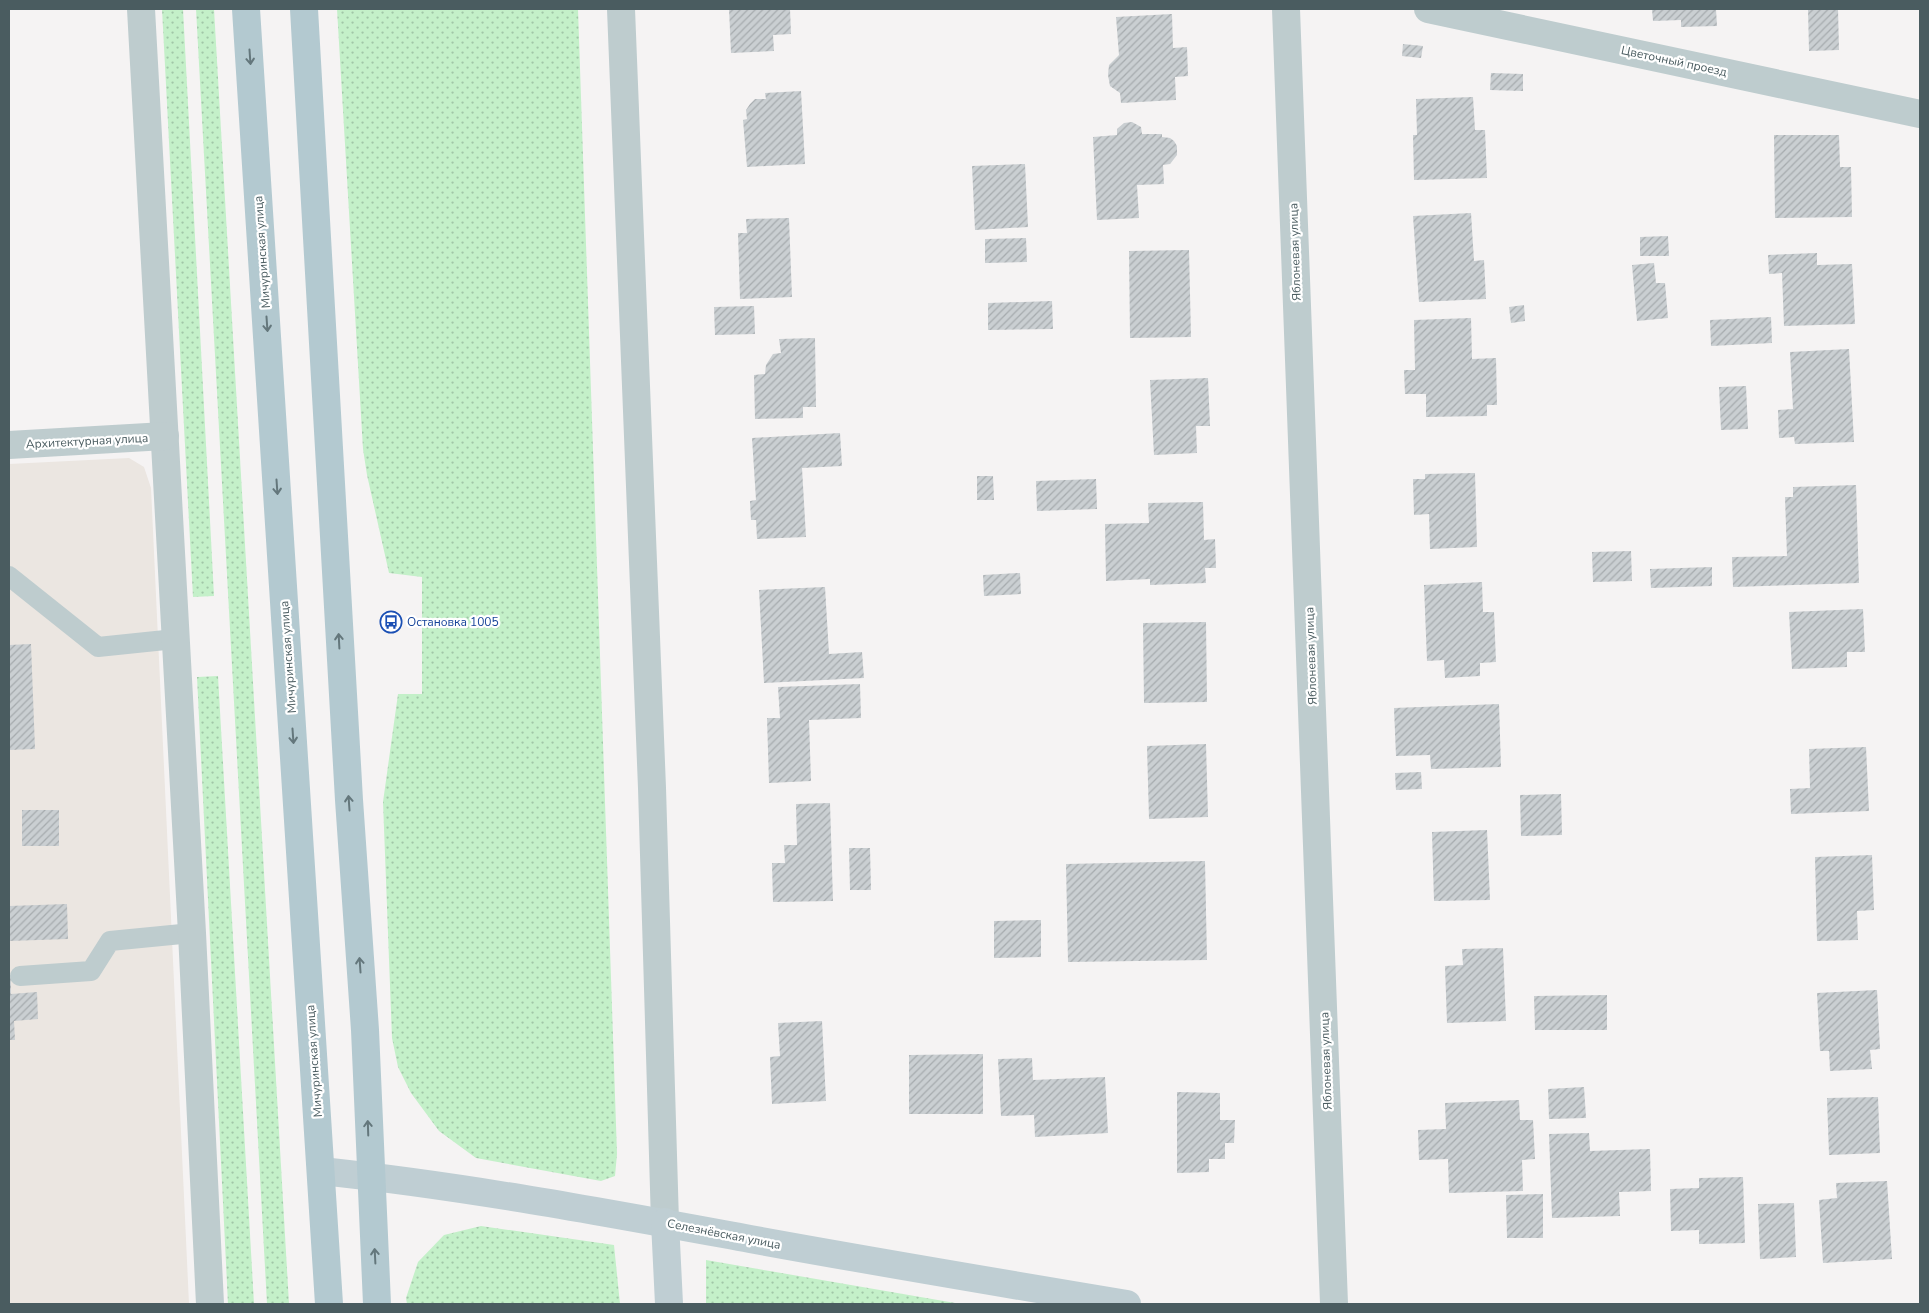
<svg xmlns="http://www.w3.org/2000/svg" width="1929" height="1313" font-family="'Nunito Sans',sans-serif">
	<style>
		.commercial { fill: #ebe6e1 }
		.grass { fill: url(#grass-dots) }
		.building { fill: url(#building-hatch) }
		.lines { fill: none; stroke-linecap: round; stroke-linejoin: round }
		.lane { stroke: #beccce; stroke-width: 20 }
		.street { stroke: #beccce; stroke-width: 28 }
		.secondary { stroke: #bfced3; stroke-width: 28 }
		.primary { stroke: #b3c9d0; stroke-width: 28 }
		.oneway { stroke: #64777c }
		.labels { text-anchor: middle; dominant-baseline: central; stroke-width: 4.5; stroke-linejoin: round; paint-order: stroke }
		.street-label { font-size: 12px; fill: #4a5c60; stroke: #fff }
		.transit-label { font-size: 12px; fill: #164399; stroke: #fff; text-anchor: start }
	</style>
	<defs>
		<pattern id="grass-dots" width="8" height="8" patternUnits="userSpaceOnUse" patternTransform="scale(1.25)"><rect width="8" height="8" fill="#c4f0c9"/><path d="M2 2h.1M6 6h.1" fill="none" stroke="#a1c6a7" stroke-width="1.8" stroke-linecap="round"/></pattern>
		<pattern id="building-hatch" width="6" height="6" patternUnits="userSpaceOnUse" patternTransform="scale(1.25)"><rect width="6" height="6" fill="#cacfd2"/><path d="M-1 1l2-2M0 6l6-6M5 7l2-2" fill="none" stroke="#a6abae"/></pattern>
	</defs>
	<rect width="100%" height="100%" fill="#f5f3f3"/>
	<path class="commercial" d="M 129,458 L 144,467 L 151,488 L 189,1304 L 9,1304 L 9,464 Z"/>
	<g class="grass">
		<path d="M 162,9 L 183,9 L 214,596 L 193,597 Z"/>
		<path d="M 196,9 L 214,9 L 289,1304 L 267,1304 Z"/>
		<path d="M 337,9 L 578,9 L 617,1154 L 615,1176 L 601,1181 L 476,1158 L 439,1131 L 411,1093 L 398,1067 L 392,1038 L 383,802 L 398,694 L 422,694 L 422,577 L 389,573 L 367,475 L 363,449 Z"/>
		<path d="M 218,676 L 254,1304 L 228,1304 L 197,677 Z"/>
		<path d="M 481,1226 L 614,1245 L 620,1304 L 407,1304 L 406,1298 L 418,1262 L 444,1235 Z"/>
		<path d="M 706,1260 L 961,1304 L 706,1304 Z"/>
	</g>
	<g class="building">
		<path d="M 729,9 L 790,9 L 791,34 L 773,35 L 774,51 L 731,53 Z"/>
		<path d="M 1652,9 L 1716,9 L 1717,26 L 1681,27 L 1681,20 L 1653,21 Z"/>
		<path d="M 1808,9 L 1838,9 L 1839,50 L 1809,51 Z"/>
		<path d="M 1172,14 L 1173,48 L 1187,47 L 1188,76 L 1175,77 L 1176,100 L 1121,103 L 1120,93 L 1110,86 L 1108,75 L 1109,65 L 1119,55 L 1116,17 Z"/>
		<path d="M 1403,44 L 1423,46 L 1421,58 L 1402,56 Z"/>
		<path d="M 1491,73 L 1523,74 L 1523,91 L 1490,90 Z"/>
		<path d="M 801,91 L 805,164 L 747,167 L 743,120 L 747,119 L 746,110 L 750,104 L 755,99 L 766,99 L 765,93 Z"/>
		<path d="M 1473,97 L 1475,130 L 1485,130 L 1487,178 L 1414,180 L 1413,135 L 1417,135 L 1416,99 Z"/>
		<path d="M 1132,122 L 1141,127 L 1142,134 L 1162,134 L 1162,137 L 1170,138 L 1174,141 L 1177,146 L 1177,155 L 1170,164 L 1163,165 L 1164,184 L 1137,185 L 1139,218 L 1097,220 L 1093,137 L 1117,135 L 1117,129 L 1124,123 Z"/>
		<path d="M 1774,135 L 1839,135 L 1840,167 L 1851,167 L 1852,217 L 1775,218 Z"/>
		<path d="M 1025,164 L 1028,227 L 975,230 L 972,166 Z"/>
		<path d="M 1471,213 L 1474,261 L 1484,260 L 1486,299 L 1419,302 L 1413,216 Z"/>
		<path d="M 789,218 L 792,297 L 740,299 L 738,233 L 747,233 L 746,219 Z"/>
		<path d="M 1668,236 L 1669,256 L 1640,256 L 1640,237 Z"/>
		<path d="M 1026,238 L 1027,262 L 985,263 L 985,239 Z"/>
		<path d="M 1189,250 L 1191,337 L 1130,338 L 1129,251 Z"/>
		<path d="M 1817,253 L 1817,265 L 1852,264 L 1855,324 L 1784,326 L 1782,273 L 1769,274 L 1768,255 Z"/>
		<path d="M 1654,263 L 1656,283 L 1665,283 L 1668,318 L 1637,321 L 1632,265 Z"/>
		<path d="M 1052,301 L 1053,329 L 988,330 L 988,303 Z"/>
		<path d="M 1524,305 L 1525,321 L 1511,323 L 1509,307 Z"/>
		<path d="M 754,306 L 755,334 L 715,335 L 714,307 Z"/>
		<path d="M 1771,317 L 1772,343 L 1711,346 L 1710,320 Z"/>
		<path d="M 1471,318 L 1472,359 L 1496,358 L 1497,405 L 1487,405 L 1487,416 L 1426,417 L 1426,394 L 1405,394 L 1404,370 L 1415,370 L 1414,320 Z"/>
		<path d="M 815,338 L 816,407 L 803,407 L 803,418 L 755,419 L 754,375 L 765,374 L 766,365 L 773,354 L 781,353 L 779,339 Z"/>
		<path d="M 1849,349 L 1854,442 L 1795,444 L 1794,437 L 1779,438 L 1778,410 L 1793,409 L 1790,352 Z"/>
		<path d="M 1208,378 L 1210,426 L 1196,426 L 1197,453 L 1154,455 L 1150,380 Z"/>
		<path d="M 1746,386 L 1748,429 L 1721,430 L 1719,387 Z"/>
		<path d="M 840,433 L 842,466 L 802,468 L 806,537 L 757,539 L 756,520 L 751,520 L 750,501 L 756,500 L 752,438 Z"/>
		<path d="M 1475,473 L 1477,547 L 1430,549 L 1429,514 L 1414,515 L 1413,479 L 1425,479 L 1425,474 Z"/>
		<path d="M 977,476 L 993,476 L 994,500 L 977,500 Z"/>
		<path d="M 1096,479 L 1097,509 L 1037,511 L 1036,481 Z"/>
		<path d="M 1856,485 L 1859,583 L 1733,587 L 1732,557 L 1787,556 L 1785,497 L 1793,497 L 1793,487 Z"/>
		<path d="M 1203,502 L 1204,540 L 1215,539 L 1216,568 L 1205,568 L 1206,583 L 1150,585 L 1150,579 L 1106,581 L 1105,524 L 1149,523 L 1148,503 Z"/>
		<path d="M 1631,551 L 1632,581 L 1593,582 L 1592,552 Z"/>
		<path d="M 1712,567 L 1712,586 L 1651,588 L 1650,569 Z"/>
		<path d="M 1020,573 L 1021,594 L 984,596 L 983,575 Z"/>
		<path d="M 1482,582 L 1483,612 L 1494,612 L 1496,662 L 1480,663 L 1480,676 L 1445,678 L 1444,660 L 1427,661 L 1424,585 Z"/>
		<path d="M 825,587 L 829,654 L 862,652 L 864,678 L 764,683 L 759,590 Z"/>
		<path d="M 1863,609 L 1865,652 L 1847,652 L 1847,667 L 1792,669 L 1789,612 Z"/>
		<path d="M 1206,622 L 1207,702 L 1144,703 L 1143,623 Z"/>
		<path d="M 31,644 L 35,749 L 9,750 L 9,645 Z"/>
		<path d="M 860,684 L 861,718 L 809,720 L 811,781 L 769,783 L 767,718 L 780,718 L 778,687 Z"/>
		<path d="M 1499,704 L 1501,767 L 1431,769 L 1430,755 L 1396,756 L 1394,708 Z"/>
		<path d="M 1206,744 L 1208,817 L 1149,819 L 1147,746 Z"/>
		<path d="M 1866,747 L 1869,811 L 1791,814 L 1790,789 L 1810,788 L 1809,749 Z"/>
		<path d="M 1421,772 L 1422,789 L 1396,790 L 1395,773 Z"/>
		<path d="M 1561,794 L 1562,835 L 1521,836 L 1520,795 Z"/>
		<path d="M 830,803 L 833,901 L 773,902 L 772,863 L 785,863 L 784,845 L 797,845 L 796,804 Z"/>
		<rect x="22" y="810" width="37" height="36"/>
		<path d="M 1487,830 L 1490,900 L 1434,901 L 1432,832 Z"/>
		<path d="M 849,848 L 870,848 L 871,890 L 850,890 Z"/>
		<path d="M 1872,855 L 1874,910 L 1857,911 L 1858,940 L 1817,941 L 1815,857 Z"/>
		<path d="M 1205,861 L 1207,960 L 1068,962 L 1066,864 Z"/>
		<path d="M 67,904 L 68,939 L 9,941 L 9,906 Z"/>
		<path d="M 1041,920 L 1041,957 L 994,958 L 994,921 Z"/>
		<path d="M 1503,948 L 1506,1021 L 1447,1023 L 1445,966 L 1463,965 L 1462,949 Z"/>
		<path d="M 9,975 L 11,975 L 11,994 L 37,992 L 38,1019 L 14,1021 L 15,1040 L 9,1040 Z"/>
		<path d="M 1877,990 L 1880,1049 L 1870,1050 L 1872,1069 L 1830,1071 L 1829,1051 L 1820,1051 L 1817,993 Z"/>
		<path d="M 1607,995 L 1607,1030 L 1535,1030 L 1534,996 Z"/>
		<path d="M 822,1021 L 826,1101 L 772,1104 L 770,1057 L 780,1056 L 778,1023 Z"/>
		<path d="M 983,1054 L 983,1114 L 909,1114 L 909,1055 Z"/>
		<path d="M 1032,1058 L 1033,1080 L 1105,1077 L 1108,1133 L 1035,1137 L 1034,1115 L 1001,1116 L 998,1059 Z"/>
		<path d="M 1584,1087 L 1586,1118 L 1549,1119 L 1548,1089 Z"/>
		<path d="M 1177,1092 L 1220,1093 L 1220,1120 L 1235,1120 L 1234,1143 L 1225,1143 L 1225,1159 L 1209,1159 L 1209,1172 L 1177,1173 Z"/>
		<path d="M 1878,1097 L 1880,1153 L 1829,1155 L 1827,1098 Z"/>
		<path d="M 1519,1100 L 1520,1120 L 1533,1120 L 1535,1159 L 1522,1160 L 1523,1191 L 1449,1193 L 1448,1159 L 1419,1160 L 1418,1130 L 1446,1129 L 1445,1103 Z"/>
		<path d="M 1589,1133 L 1590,1151 L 1650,1149 L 1651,1191 L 1619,1192 L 1620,1216 L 1552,1218 L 1549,1134 Z"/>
		<path d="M 1743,1177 L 1745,1243 L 1699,1244 L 1699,1230 L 1671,1231 L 1670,1189 L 1699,1188 L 1699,1178 Z"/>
		<path d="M 1887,1181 L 1892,1259 L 1823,1263 L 1819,1200 L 1837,1198 L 1836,1183 Z"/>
		<path d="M 1543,1194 L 1543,1238 L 1507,1238 L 1506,1195 Z"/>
		<path d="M 1794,1203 L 1796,1257 L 1760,1259 L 1758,1204 Z"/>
	</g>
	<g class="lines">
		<g class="lane">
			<path d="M 9,576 L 98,647 L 175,639"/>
			<path d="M 20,976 L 91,971 L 110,941 L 192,933"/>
		</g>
		<g class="street">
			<path d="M 141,9 L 192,933 L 210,1304"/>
			<path d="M 621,9 L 652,788 L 665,1222"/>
			<path d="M 1286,9 L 1334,1304"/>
			<path d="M 1428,9 L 1920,114"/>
			<path d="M 9,445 L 165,436"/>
		</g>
		<g class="secondary">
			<path d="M 321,1171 C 465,1186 608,1213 750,1239 C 876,1262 1001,1283 1127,1304"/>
			<path d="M 665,1222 L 669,1304"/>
		</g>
		<g class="primary">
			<path d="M 246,9 L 329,1304"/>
			<path d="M 304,9 L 349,800 L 365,1030 L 377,1304"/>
		</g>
	</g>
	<defs><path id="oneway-shaft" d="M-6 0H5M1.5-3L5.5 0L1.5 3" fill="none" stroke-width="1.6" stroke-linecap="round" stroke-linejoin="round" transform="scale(1.25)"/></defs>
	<g class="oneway">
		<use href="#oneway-shaft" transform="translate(250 57) rotate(86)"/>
		<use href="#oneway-shaft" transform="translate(267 324) rotate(86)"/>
		<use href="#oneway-shaft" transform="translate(277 487) rotate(86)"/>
		<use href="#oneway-shaft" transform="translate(339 641) rotate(-93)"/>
		<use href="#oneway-shaft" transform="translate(293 736) rotate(86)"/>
		<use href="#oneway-shaft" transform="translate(349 803) rotate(-94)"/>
		<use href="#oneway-shaft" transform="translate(360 965) rotate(-94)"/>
		<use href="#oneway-shaft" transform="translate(368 1128) rotate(-92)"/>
		<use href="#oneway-shaft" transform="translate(375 1256) rotate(-93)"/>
	</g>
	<defs>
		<g id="bus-ring" transform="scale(1.125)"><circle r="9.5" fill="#fff" stroke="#1a4fb4" stroke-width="1.5"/><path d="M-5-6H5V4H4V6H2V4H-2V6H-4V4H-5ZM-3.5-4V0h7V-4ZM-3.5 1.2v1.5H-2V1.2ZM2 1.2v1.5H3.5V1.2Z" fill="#1a4fb4"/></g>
	</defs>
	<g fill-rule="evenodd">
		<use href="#bus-ring" x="391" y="622"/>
	</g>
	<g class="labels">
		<g class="street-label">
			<text transform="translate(1674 61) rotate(12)">Цветочный проезд</text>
			<text transform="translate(262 252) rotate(-94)">Мичуринская улица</text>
			<text transform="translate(1295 252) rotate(-92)">Яблоневая улица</text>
			<text transform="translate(87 441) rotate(-3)">Архитектурная улица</text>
			<text transform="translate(1311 656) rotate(-92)">Яблоневая улица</text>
			<text transform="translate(288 657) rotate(-94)">Мичуринская улица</text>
			<text transform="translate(314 1061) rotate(-94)">Мичуринская улица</text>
			<text transform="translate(1326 1061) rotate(-92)">Яблоневая улица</text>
			<text transform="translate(724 1234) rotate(11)">Селезнёвская улица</text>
		</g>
		<g class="transit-label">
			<text x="407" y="622">Остановка 1005</text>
		</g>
	</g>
	<rect width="1929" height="1313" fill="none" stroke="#4a5c60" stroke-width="20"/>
</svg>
